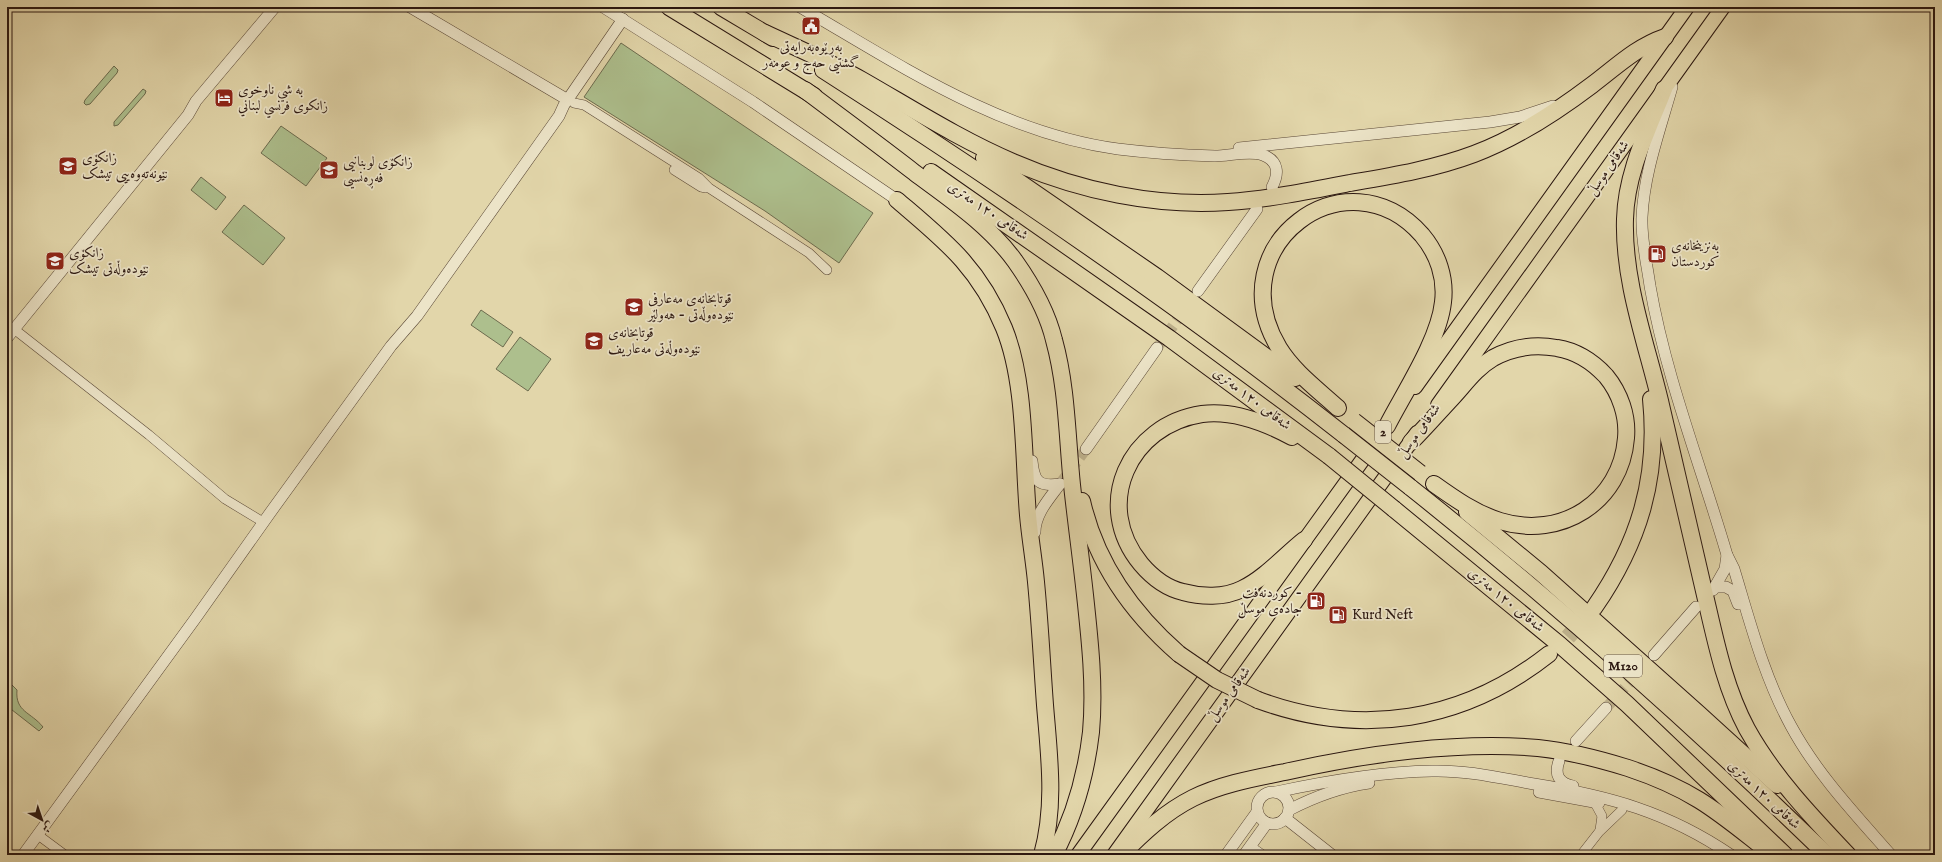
<svg xmlns="http://www.w3.org/2000/svg" width="1942" height="862" font-family="'IM FELL English',Amiri,serif">
	<style>
		.green { fill: #adbf8d; stroke: #6c6b4e }
		.lines { fill: none; stroke-linecap: round; stroke-linejoin: round }
		.tertiary-tunnel { stroke: #bdb08b; stroke-width: 11; stroke-dasharray: 11 5.5; stroke-linecap: butt }
		.motorway-tunnel { stroke: #bdb08b; stroke-width: 16; stroke-dasharray: 16 8; stroke-linecap: butt }
		.minor-casing { stroke: #594736; stroke-width: 10 }
		.tertiary-casing { stroke: #594736; stroke-width: 12 }
		.trunk-casing { stroke: #2b1710; stroke-width: 16 }
		.motorway-casing { stroke: #2b1710; stroke-width: 18 }
		.minor { stroke: #ece4c8; stroke-width: 9 }
		.tertiary { stroke: #ece4c8; stroke-width: 11 }
		.trunk { stroke: #e2d6aa; stroke-width: 14 }
		.motorway { stroke: #e2d6aa; stroke-width: 16 }
		.motorway-bridge-casing { stroke: #2b1710; stroke-width: 18; stroke-linecap: butt }
		.motorway-bridge { stroke: #e2d6aa; stroke-width: 16 }
		.labels { text-anchor: middle; dominant-baseline: central; stroke-width: 3.5; stroke-linejoin: round; paint-order: stroke }
		.shield { fill: #ece4c8; stroke: #655447; stroke-width: 1 }
		.shield-label { font-size: 13px; font-weight: bold; fill: #2b1710 }
		.poi-label { font-size: 14px; fill: #2b1710; stroke: #ece4c8; text-anchor: start }
		.street-label { font-size: 14px; fill: #2b1710; stroke: #ece4c8 }
	</style>
	<rect width="100%" height="100%" fill="#e2d6aa"/>
	<filter id="stains"><feTurbulence type="fractalNoise" baseFrequency=".005" numOctaves="4"/><feColorMatrix values="0 0 0 0 .2 0 0 0 0 .09 0 0 0 0 .02 0 0 0 .5 -.17"/></filter>
	<radialGradient id="worn" r=".72"><stop offset=".6" stop-color="#630" stop-opacity="0"/><stop offset="1" stop-color="#630" stop-opacity=".3"/></radialGradient>
	<g class="green">
		<path d="M 621,43 L 873,213 L 839,263 L 765,211 L 584,97 Z"/>
		<path d="M 114,66 L 118,70 L 117,73 L 90,104 L 86,105 L 84,103 L 85,100 Z"/>
		<path d="M 143,89 L 146,91 L 145,94 L 118,125 L 114,126 L 114,122 Z"/>
		<path d="M 281,126 L 327,158 L 306,186 L 261,153 Z"/>
		<path d="M 201,177 L 226,197 L 216,210 L 191,190 Z"/>
		<path d="M 244,205 L 285,238 L 263,265 L 222,232 Z"/>
		<path d="M 481,310 L 513,332 L 503,347 L 471,325 Z"/>
		<path d="M 520,337 L 551,359 L 528,391 L 496,369 Z"/>
		<path d="M 7,684 L 12,685 L 17,690 C 15,712 31,712 43,727 L 39,731 L 7,706 Z"/>
	</g>
	<g class="lines">
		<g class="tertiary-tunnel">
			<path d="M 1157,348 L 1186,308"/>
			<path d="M 1060,484 L 1086,449"/>
			<path d="M 1606,708 L 1640,671"/>
		</g>
		<path class="motorway-tunnel" d="M 1550,653 L 1567,638 L 1586,617"/>
		<g class="minor-casing">
			<g id="minor">
				<path d="M 574,103 L 584,105 L 699,178 L 709,188 L 809,253 L 827,270"/>
				<path d="M 674,170 L 701,187 L 706,188"/>
				<path d="M 14,329 L 149,435 L 225,499 L 263,522"/>
				<path d="M 1595,803 L 1602,816 L 1600,830"/>
				<path d="M 38,835 L 65,855"/>
				<path d="M 1250,846 L 1263,855"/>
				<path d="M 1581,855 L 1599,832 L 1622,810"/>
			</g>
		</g>
		<g class="tertiary-casing">
			<g id="tertiary">
				<path d="M 410,7 L 568,100"/>
				<path d="M 603,7 L 753,102 L 903,204"/>
				<path d="M 800,7 C 900,65 1000,133 1118,149 C 1150,153 1182,155 1215,156 C 1229,156 1249,150 1263,155 C 1279,161 1279,174 1272,187"/>
				<path d="M 1672,87 C 1660,130 1644,173 1642,217 C 1641,240 1647,264 1650,286 C 1666,378 1701,466 1727,555 L 1734,569 C 1750,622 1764,677 1791,726 C 1817,774 1855,814 1891,855"/>
				<path d="M 1239,148 L 1490,122 L 1520,117 L 1553,106"/>
				<path d="M 1198,291 L 1257,209"/>
				<path d="M 7,338 L 188,115 L 196,101 L 275,7"/>
				<path d="M 1086,449 L 1157,348"/>
				<path d="M 1032,461 C 1034,481 1038,487 1060,484"/>
				<path d="M 1035,532 C 1035,514 1049,499 1060,484"/>
				<path d="M 1716,587 L 1726,587 L 1733,591 L 1738,604"/>
				<path d="M 1713,590 L 1725,569 L 1727,555"/>
				<path d="M 1654,655 L 1696,607"/>
				<path d="M 1576,741 L 1606,708"/>
				<path d="M 1559,761 C 1554,775 1559,783 1573,786"/>
				<circle cx="1273" cy="808" r="16"/>
				<path d="M 1276,792 C 1327,781 1380,772 1432,771 C 1467,770 1500,778 1534,784 C 1609,796 1668,812 1731,855"/>
				<path d="M 1539,792 L 1599,803"/>
				<path d="M 1289,810 C 1314,797 1341,787 1369,783"/>
				<path d="M 1285,818 L 1332,855"/>
				<path d="M 23,855 L 195,619 L 270,513 L 391,346 L 417,316 L 559,116 L 564,105 L 623,19"/>
				<path d="M 1226,855 L 1257,812"/>
				<path d="M 1244,855 L 1267,823"/>
			</g>
		</g>
		<g class="trunk-casing">
			<g id="trunk">
				<path d="M 1415,387 L 1687,7"/>
				<path d="M 1438,405 L 1723,7"/>
				<path d="M 1078,855 L 1384,430"/>
				<path d="M 1114,855 L 1417,433"/>
			</g>
		</g>
		<g class="motorway-casing">
			<g id="motorway">
				<path d="M 669,7 L 814,96"/>
				<path d="M 721,7 L 773,38"/>
				<path d="M 765,33 C 797,48 830,62 862,80 C 911,108 961,140 1013,162 C 1080,191 1155,207 1228,202 C 1269,199 1309,191 1350,183 C 1391,176 1434,169 1474,154 C 1517,138 1555,113 1592,85 C 1616,67 1636,47 1665,37"/>
				<path d="M 823,70 C 1001,184 1178,304 1344,435"/>
				<path d="M 1664,89 C 1648,130 1626,173 1625,219 C 1623,282 1647,345 1661,405 C 1675,467 1690,529 1704,591 C 1715,638 1724,686 1747,729 C 1773,776 1811,816 1848,855"/>
				<path d="M 805,90 C 842,118 879,145 915,173 C 950,199 989,225 1015,261 C 1032,285 1047,311 1054,340 C 1067,387 1067,436 1072,485 C 1076,522 1081,558 1085,595 C 1090,641 1095,687 1091,732 C 1086,775 1074,817 1054,855"/>
				<path d="M 984,158 L 1157,277 L 1295,378"/>
				<path d="M 931,172 L 1169,338 L 1329,456"/>
				<path d="M 897,200 C 945,241 979,267 1004,328 C 1026,382 1023,457 1028,515 C 1030,538 1034,560 1036,582 C 1040,623 1042,664 1045,705 C 1049,755 1056,805 1042,855"/>
				<path d="M 1338,408 C 1317,389 1293,371 1279,348 C 1217,245 1347,150 1422,235 C 1438,254 1446,278 1443,302 C 1439,340 1405,391 1387,426"/>
				<path d="M 1292,437 C 1266,423 1232,410 1202,414 C 1129,425 1092,505 1141,564 C 1152,577 1166,588 1183,592 C 1201,597 1224,598 1242,589 C 1265,578 1284,556 1304,540"/>
				<path d="M 1411,442 C 1425,428 1438,413 1452,398 C 1465,384 1476,368 1493,358 C 1513,347 1535,344 1557,348 C 1576,351 1593,362 1606,376 C 1620,393 1628,416 1626,438 C 1621,502 1561,540 1500,521 C 1475,513 1455,499 1434,484"/>
				<path d="M 1410,487 C 1555,602 1694,726 1827,855"/>
				<path d="M 1082,501 C 1096,563 1132,613 1179,654"/>
				<path d="M 1394,509 L 1560,645 L 1627,704 L 1785,855"/>
				<path d="M 1467,512 L 1541,573 L 1699,714 L 1777,785"/>
				<path d="M 1594,608 C 1639,543 1659,478 1651,399"/>
				<path d="M 1258,700 C 1361,738 1463,722 1549,654"/>
				<path d="M 1121,855 C 1143,833 1165,812 1193,798 C 1221,784 1255,778 1285,772 C 1364,754 1458,741 1538,748 C 1568,751 1599,759 1628,768 C 1652,776 1678,787 1699,800 C 1725,816 1749,837 1773,855"/>
			</g>
		</g>
		<use href="#minor" class="minor"/>
		<use href="#tertiary" class="tertiary"/>
		<use href="#trunk" class="trunk"/>
		<use href="#motorway" class="motorway"/>
		<g class="motorway-bridge-casing">
			<g id="motorway-bridge">
				<path d="M 1354,421 L 1420,473"/>
				<path d="M 1344,435 L 1410,487"/>
				<path d="M 1329,456 L 1394,509"/>
				<path d="M 1179,654 L 1217,680 L 1258,700"/>
			</g>
		</g>
		<use href="#motorway-bridge" class="motorway-bridge"/>
	</g>
	<defs>
		<g id="civic-square" transform="scale(1)"><rect x="-9" y="-9" width="18" height="18" rx="4" fill="#8f2418" stroke="#ece4c8"/><path d="M-.6-6.5H3V-4.5H.6V-3L4-1V1h2V6H-6V1h2V-1L-.6-3ZM-1.2 2.5V6h2.4V2.5Z" fill="#fff"/></g>
		<g id="hotel-square" transform="scale(1)"><rect x="-9" y="-9" width="18" height="18" rx="4" fill="#8f2418" stroke="#ece4c8"/><path d="M-6-4.5h1.5V1H6V5H4.5V3h-9V5H-6ZM-4 0a1.8 1.8 0 1 1 3.6 0ZM.5 0V-2.5h3Q6-2.5 6 0Z" fill="#fff"/></g>
		<g id="university-square" transform="scale(1)"><rect x="-9" y="-9" width="18" height="18" rx="4" fill="#8f2418" stroke="#ece4c8"/><path d="M0-5L7-2L0 1L-7-2ZM-4 1L0 2.5L4 1V4Q0 6-4 4Z" fill="#fff"/></g>
		<g id="fuel-square" transform="scale(1)"><rect x="-9" y="-9" width="18" height="18" rx="4" fill="#8f2418" stroke="#ece4c8"/><path d="M-5.5-6h7V0h2V4h1.3V-2.5L3-4.5l.8-.8L6-3V5H2.5V1h-1V6h-7ZM-4.2-4.7v3.2H.2V-4.7Z" fill="#fff"/></g>
		<g id="school-square" transform="scale(1)"><rect x="-9" y="-9" width="18" height="18" rx="4" fill="#8f2418" stroke="#ece4c8"/><path d="M0-5L7-2L0 1L-7-2ZM-4 1L0 2.5L4 1V4Q0 6-4 4Z" fill="#fff"/></g>
	</defs>
	<g fill-rule="evenodd">
		<use href="#civic-square" x="811" y="26"/>
		<use href="#hotel-square" x="224" y="98"/>
		<use href="#university-square" x="68" y="166"/>
		<use href="#university-square" x="329" y="170"/>
		<use href="#fuel-square" x="1657" y="254"/>
		<use href="#university-square" x="55" y="261"/>
		<use href="#school-square" x="634" y="307"/>
		<use href="#school-square" x="594" y="341"/>
		<use href="#fuel-square" x="1316" y="601"/>
		<use href="#fuel-square" x="1338" y="615"/>
	</g>
	<g class="labels">
		<g class="shield">
			<rect x="1375" y="421" width="16" height="22" rx="3"/>
			<rect x="1604" y="655" width="38" height="22" rx="3"/>
		</g>
		<g class="shield-label">
			<text x="1383" y="432">2</text>
			<text x="1623" y="666">M120</text>
		</g>
		<g class="poi-label">
			<text x="811" y="47" text-anchor="middle">بەڕێوەبەرایەتی<tspan x="811" dy="16">گشتیی حەج و عومەر</tspan></text>
			<text x="238" y="90">به شي ناوخوى<tspan x="238" dy="16">زانكوى فرنسي لبناني</tspan></text>
			<text x="82" y="158">زانکۆی<tspan x="82" dy="16">نێونەتەوەییی تیشک</tspan></text>
			<text x="343" y="162">زانکۆی لوبنانیی<tspan x="343" dy="16">فەڕەنسیی</tspan></text>
			<text x="1671" y="246">بەنزینخانەی<tspan x="1671" dy="16">کوردستان</tspan></text>
			<text x="69" y="253">زانکۆی<tspan x="69" dy="16">نێودەوڵەتی تیشک</tspan></text>
			<text x="648" y="299">قوتابخانەی مەعارفی<tspan x="648" dy="16">نێودەوڵەتی - هەولێر</tspan></text>
			<text x="608" y="333">قوتابخانەی<tspan x="608" dy="16">نێودەوڵەتی مەعاریف</tspan></text>
			<text x="1302" y="593" text-anchor="end">کوردنەفت -<tspan x="1302" dy="16">جادەی موسڵ</tspan></text>
			<text x="1352" y="615">Kurd Neft</text>
		</g>
		<g class="street-label">
			<text transform="translate(1608 168) rotate(-55)">شەقامی موسڵ</text>
			<text transform="translate(988 211) rotate(34)">شەقامی ١٢٠ مەتری</text>
			<text transform="translate(1252 399) rotate(37)">شەقامی ١٢٠ مەتری</text>
			<text transform="translate(1419 431) rotate(-54)">شەقامی موسڵ</text>
			<text transform="translate(1506 600) rotate(39)">شەقامی ١٢٠ مەتری</text>
			<text transform="translate(1229 694) rotate(-54)">شەقامی موسڵ</text>
			<text transform="translate(1764 795) rotate(43)">شەقامی ١٢٠ مەتری</text>
		</g>
	</g>
	<rect width="1942" height="862" fill="none" stroke="#e2d6aa" stroke-width="24"/>
	<rect x="8" y="8" width="1926" height="846" fill="none" stroke="#2b1710" stroke-width="2"/>
	<rect x="12" y="12" width="1918" height="838" fill="none" stroke="#2b1710"/>
	<g transform="translate(42 820) rotate(140)" stroke="#ece4c8" stroke-width="3" paint-order="stroke">
	<path d="M0-3L7 15L0 10L-7 15Z" fill="#2b1710"/>
	<text y="-6" font-size="11" font-weight="bold" text-anchor="middle" fill="#2b1710">ش</text>
	</g>
	<rect width="100%" height="100%" filter="url(#stains)"/>
	<rect width="100%" height="100%" fill="url(#worn)"/>
</svg>
